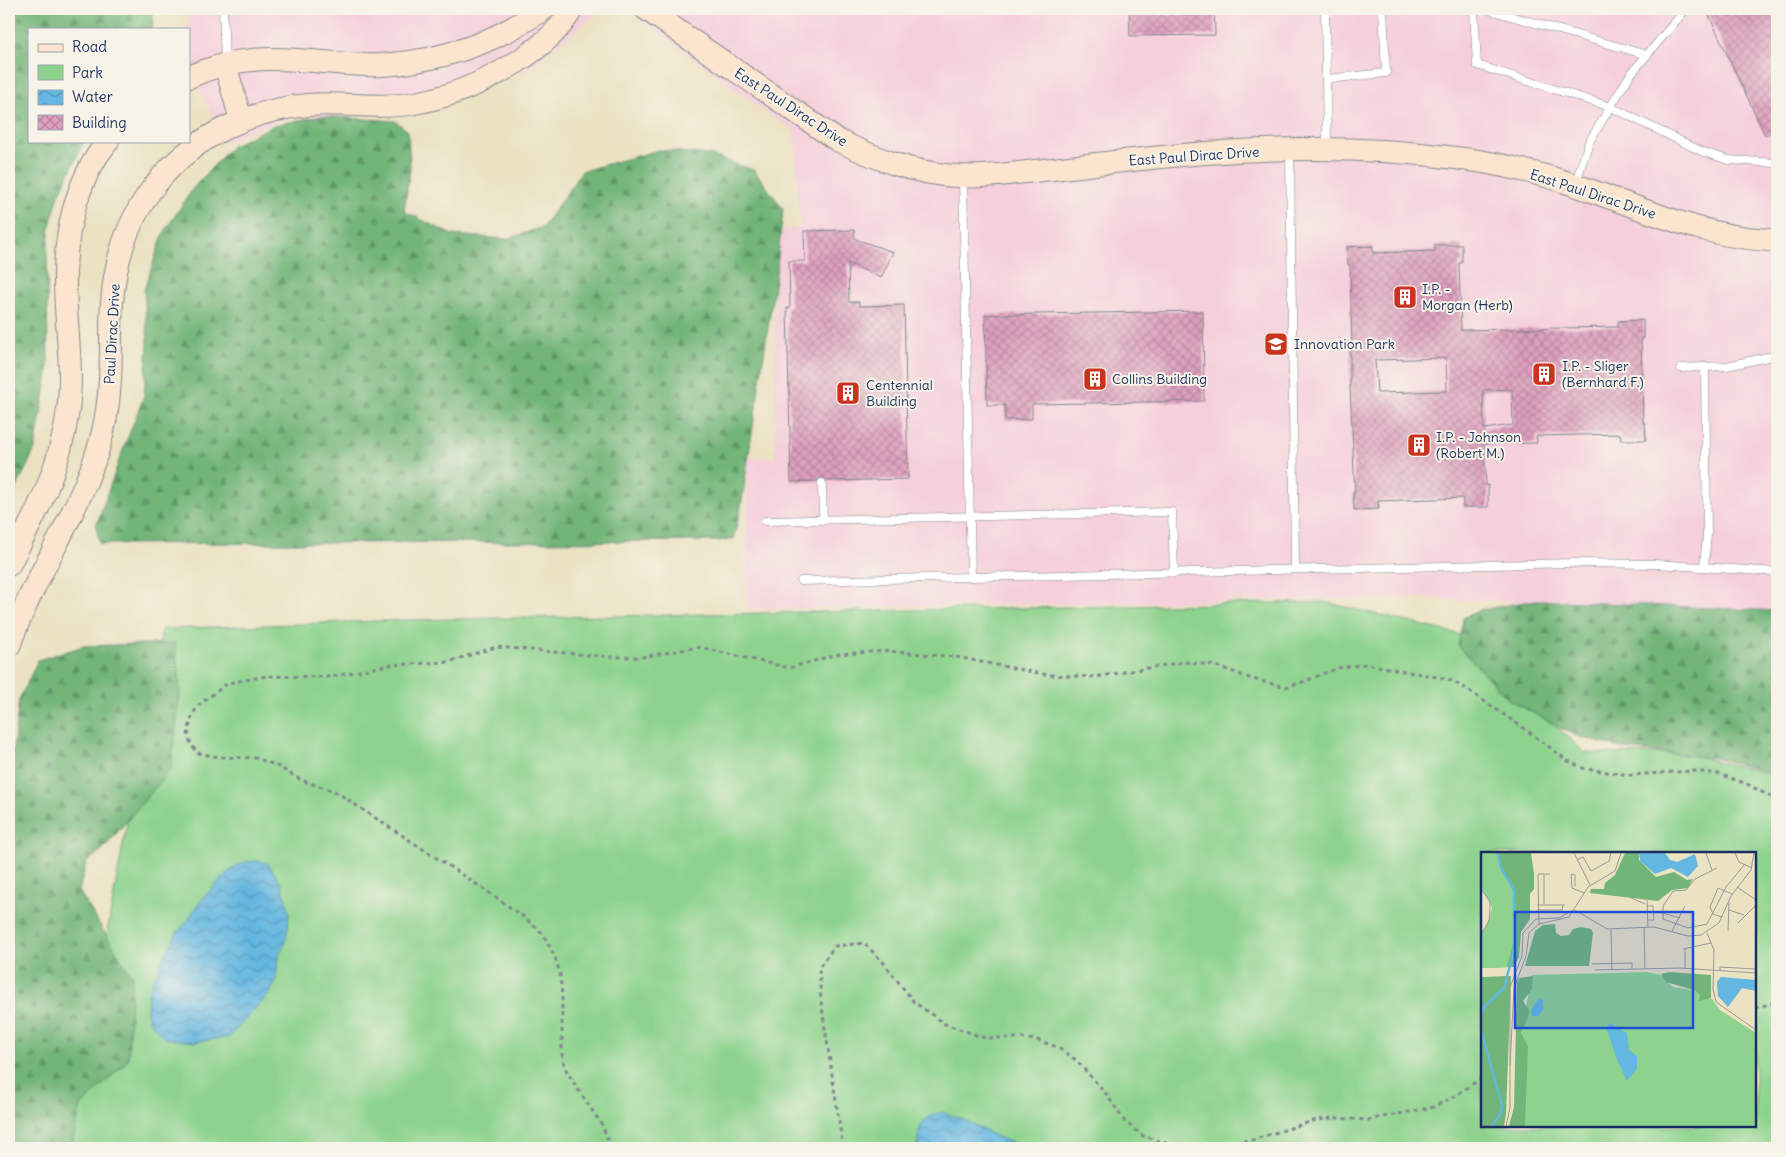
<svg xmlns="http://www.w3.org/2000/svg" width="1786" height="1157" font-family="Delius,sans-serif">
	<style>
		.built { fill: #f5cfdb }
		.green { fill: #8dd38d; stroke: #548176; fill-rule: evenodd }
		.forest { fill: url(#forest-firs); stroke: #46726b }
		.water { fill: url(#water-waves); stroke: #40739f }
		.building { fill: url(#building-cross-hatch); fill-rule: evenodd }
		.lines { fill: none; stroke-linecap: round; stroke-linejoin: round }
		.lane-casing { stroke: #838890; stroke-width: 9 }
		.secondary-casing { stroke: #838890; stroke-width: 24 }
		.path { stroke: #838890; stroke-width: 3; stroke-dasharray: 4 4; stroke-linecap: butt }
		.lane { stroke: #fff; stroke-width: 8 }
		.secondary { stroke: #fce5cf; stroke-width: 22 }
		.labels { text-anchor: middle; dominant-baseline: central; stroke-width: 4; stroke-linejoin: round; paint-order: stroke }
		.street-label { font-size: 14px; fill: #1b2f5e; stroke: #f7f3e8 }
		.poi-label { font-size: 14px; fill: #1b2f5e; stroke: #f7f3e8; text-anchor: start }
		.inset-river { fill: none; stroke: #64b7e0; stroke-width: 2.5 }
		.inset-road { fill: none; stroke: #989a9a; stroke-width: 1 }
		.view { fill: #1d4ed8; fill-opacity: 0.15; stroke: #1d4ed8; stroke-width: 2.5 }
		.inset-edge { fill: none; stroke: #1b2f5e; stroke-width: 2.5 }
	</style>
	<defs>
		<pattern id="forest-firs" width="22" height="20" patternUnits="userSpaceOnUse" patternTransform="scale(1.25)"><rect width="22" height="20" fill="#72b578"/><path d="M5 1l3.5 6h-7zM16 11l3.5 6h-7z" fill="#5d9466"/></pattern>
		<pattern id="water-waves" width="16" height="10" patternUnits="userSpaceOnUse" patternTransform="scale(1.25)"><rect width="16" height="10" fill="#64b7e0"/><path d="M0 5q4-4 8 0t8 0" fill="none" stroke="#5295b9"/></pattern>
		<pattern id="building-cross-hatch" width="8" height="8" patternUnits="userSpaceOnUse" patternTransform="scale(1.25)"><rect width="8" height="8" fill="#dfa0be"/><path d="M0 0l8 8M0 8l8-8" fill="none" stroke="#b4839e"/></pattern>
	</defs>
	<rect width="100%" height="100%" fill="#f7f3e8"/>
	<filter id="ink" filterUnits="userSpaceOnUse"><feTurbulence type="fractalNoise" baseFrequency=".02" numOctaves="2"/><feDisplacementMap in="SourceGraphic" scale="10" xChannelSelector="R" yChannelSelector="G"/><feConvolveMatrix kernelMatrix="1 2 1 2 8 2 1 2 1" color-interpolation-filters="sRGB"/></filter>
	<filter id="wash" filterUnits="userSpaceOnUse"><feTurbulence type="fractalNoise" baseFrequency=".0096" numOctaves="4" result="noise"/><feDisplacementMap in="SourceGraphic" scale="20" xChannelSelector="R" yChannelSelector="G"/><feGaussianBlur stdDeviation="1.12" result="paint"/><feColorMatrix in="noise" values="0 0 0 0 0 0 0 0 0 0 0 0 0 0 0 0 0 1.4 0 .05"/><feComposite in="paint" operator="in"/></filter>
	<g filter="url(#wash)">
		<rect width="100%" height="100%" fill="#ebe2c2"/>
		<g class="built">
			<path d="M 188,9 L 604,9 L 522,71 L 349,115 L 284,118 L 225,142 L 189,68 Z"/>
			<path d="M 625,9 L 1777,9 L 1777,611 L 1416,598 L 747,609 L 747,459 L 775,457 L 775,230 L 800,228 L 794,129 L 774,118 L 630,10 Z"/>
		</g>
		<path class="green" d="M 1325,602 L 1458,634 L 1585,753 L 1688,754 L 1777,776 L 1777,1148 L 68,1148 L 162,629 L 404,620 ZM 1482,853 L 1755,853 L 1755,1126 L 1482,1126 Z"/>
		<g class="forest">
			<path d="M 9,9 L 152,9 L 153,18 L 152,29 L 29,29 L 29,141 L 84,141 L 59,195 L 50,225 L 47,254 L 48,373 L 35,449 L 9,504 Z"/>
			<path d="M 322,116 L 395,121 L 408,131 L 410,169 L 404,211 L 452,235 L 507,239 L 543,227 L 582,171 L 659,150 L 709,155 L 754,170 L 783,209 L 777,267 L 740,513 L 733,539 L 715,541 L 100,544 L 96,526 L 121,455 L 144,396 L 148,344 L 144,290 L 163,234 L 194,187 L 232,146 L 274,125 Z"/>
			<path d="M 1536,600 L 1777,611 L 1777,775 L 1717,758 L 1624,749 L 1576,736 L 1509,700 L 1458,646 L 1463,618 L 1480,610 Z"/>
			<path d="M 175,643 L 180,691 L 171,769 L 104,848 L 86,863 L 79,891 L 132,977 L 128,1060 L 81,1106 L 71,1148 L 9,1148 L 9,1060 L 12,1018 L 11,922 L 9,896 L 9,784 L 19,700 L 38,660 L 84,646 Z"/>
		</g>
		<g class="water">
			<path d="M 258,861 L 268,864 L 281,882 L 289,911 L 288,927 L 284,946 L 280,951 L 275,983 L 270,993 L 229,1037 L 194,1042 L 165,1038 L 149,1021 L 147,1011 L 148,996 L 153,979 L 178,931 L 185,924 L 202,899 L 225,875 L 238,865 L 247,862 Z"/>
			<path d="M 942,1112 L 962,1119 L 999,1138 L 1027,1148 L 917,1148 C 919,1125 919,1120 942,1112 Z"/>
		</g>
		<g id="blocks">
			<g class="building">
				<path d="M 1129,9 L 1214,9 L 1215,35 L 1130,36 Z"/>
				<path d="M 1706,9 L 1777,9 L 1777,129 L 1765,135 Z"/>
				<path d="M 854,230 L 855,239 L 893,252 L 881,278 L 848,263 L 849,302 L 859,302 L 859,306 L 904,305 L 908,479 L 827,481 L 822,477 L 817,481 L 791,482 L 787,308 L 790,308 L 789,261 L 805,261 L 804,231 Z"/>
				<path d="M 1435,245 L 1462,245 L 1462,263 L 1459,263 L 1461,330 L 1618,327 L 1618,321 L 1643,320 L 1643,338 L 1641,338 L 1643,423 L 1645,423 L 1646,440 L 1621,440 L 1620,434 L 1536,436 L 1537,443 L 1484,444 L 1486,486 L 1488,485 L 1488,507 L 1463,507 L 1463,498 L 1378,501 L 1379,509 L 1354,510 L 1353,492 L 1355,492 L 1350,386 L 1350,350 L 1352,350 L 1350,265 L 1348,265 L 1347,247 L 1373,246 L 1373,253 L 1435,251 ZM 1446,358 L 1447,391 L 1377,393 L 1375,360 ZM 1512,389 L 1513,425 L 1484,429 L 1483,390 Z"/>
				<path d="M 1203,311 L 1204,401 L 1032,404 L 1032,419 L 1005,420 L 1005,405 L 987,405 L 985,315 Z"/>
			</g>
		</g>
	</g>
	<g filter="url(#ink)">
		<use href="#blocks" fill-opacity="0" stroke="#838890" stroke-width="1"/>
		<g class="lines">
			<g class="lane-casing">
				<g id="lane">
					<path d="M 223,9 L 225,62"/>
					<path d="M 1325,9 L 1327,147"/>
					<path d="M 1474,9 L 1477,65 L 1611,107 L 1703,152 L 1729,160 L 1777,163"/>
					<path d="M 1486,9 L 1647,55"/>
					<path d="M 1326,79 L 1386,73 L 1383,9"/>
					<path d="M 1290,151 L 1295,569"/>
					<path d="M 963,178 L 971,577"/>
					<path d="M 1576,182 L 1589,142 L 1630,75 L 1686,9"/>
					<path d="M 1681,368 L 1727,366 L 1777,355"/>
					<path d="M 822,483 L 823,520"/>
					<path d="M 765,521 L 1172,512 L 1174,573"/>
					<path d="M 1704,567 L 1707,535 L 1705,367"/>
					<path d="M 801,581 L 1576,563 L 1656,564 L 1777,572"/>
				</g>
			</g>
			<g class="secondary-casing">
				<g id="secondary">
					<path d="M 646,9 L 837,140 C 875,158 914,174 957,176 C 988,178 1021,172 1053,169 C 1104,163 1155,157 1206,153 C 1289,147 1374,147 1456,158 C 1497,163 1539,173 1578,186 C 1641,208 1710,240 1777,240"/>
					<path d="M 225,64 L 241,120"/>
					<path d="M 189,77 C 252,48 299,62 365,65 C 380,66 396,64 410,62 C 462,54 500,38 544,9"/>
					<path d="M 9,565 C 37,512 60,470 68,410 C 74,364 64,318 65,273 C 66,227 78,177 108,141"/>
					<path d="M 9,646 C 34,575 79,515 100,443 C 110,409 111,372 111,337 C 111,326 111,314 112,303 C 115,258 130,214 160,179 C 197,135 251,110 308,105 C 342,102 375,109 409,104 C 448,98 484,83 517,62 C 539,48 559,32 572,9"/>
				</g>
			</g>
			<g class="path">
				<path d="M 1755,1008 L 1777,1002"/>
				<path d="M 611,1148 L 602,1125 L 575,1085 L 565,1068 L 562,1054 L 562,996 L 560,974 L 555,957 L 543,934 L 525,918 L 484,889 L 336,792 L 301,780 L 275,765 L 256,758 L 219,757 L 198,753 L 192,746 L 188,736 L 190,722 L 197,706 L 228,683 L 267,676 L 331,677 L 388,665 L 448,662 L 496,647 L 612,657 L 642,657 L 699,647 L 789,668 L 839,654 L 887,651 L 956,657 L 1048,675 L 1095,677 L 1184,662 L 1214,665 L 1252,679 L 1286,687 L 1300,683 L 1338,668 L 1366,664 L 1447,679 L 1462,686 L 1525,729 L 1568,761 L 1585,769 L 1630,775 L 1694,771 L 1719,774 L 1747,784 L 1777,800"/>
				<path d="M 843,1148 L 821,1001 L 819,967 L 835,946 L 864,943 L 883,962 L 914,1002 L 945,1024 L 985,1038 L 1021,1038 L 1037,1040 L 1057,1047 L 1076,1060 L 1107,1095 L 1125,1122 L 1143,1136 L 1172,1145 L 1186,1147 L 1252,1140 L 1316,1120 L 1334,1118 L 1368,1120 L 1434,1107 L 1453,1097 L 1482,1078"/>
			</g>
			<use href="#lane" class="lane"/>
			<use href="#secondary" class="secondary"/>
		</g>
	</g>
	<defs>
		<g id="building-square" transform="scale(1.25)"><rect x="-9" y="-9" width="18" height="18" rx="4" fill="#c8321e" stroke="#f7f3e8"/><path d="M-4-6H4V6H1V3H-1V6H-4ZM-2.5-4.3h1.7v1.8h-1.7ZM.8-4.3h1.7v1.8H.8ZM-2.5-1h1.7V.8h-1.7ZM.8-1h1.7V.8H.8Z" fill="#fff"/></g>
		<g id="university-square" transform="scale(1.25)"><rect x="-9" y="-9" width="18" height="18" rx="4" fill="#c8321e" stroke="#f7f3e8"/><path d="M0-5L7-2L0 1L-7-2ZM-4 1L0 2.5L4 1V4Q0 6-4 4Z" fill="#fff"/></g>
	</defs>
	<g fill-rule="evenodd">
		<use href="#building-square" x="1405" y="297"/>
		<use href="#university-square" x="1276" y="344"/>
		<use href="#building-square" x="1544" y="374"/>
		<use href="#building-square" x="1095" y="379"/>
		<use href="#building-square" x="848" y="393"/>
		<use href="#building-square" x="1419" y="445"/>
	</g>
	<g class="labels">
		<g class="street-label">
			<text transform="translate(791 107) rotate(33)">East Paul Dirac Drive</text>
			<text transform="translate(1194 156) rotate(-4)">East Paul Dirac Drive</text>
			<text transform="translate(1593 194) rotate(18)">East Paul Dirac Drive</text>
			<text transform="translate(112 334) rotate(-87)">Paul Dirac Drive</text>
		</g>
		<g class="poi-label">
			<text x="1422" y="289">I.P. -<tspan x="1422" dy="16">Morgan (Herb)</tspan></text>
			<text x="1294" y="344">Innovation Park</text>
			<text x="1562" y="366">I.P. - Sliger<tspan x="1562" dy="16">(Bernhard F.)</tspan></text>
			<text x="1112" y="379">Collins Building</text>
			<text x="866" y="385">Centennial<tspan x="866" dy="16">Building</tspan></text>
			<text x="1436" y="437">I.P. - Johnson<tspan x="1436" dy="16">(Robert M.)</tspan></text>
		</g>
	</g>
	<g transform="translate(1481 852)">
		<rect width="275" height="275" fill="#ebe2c2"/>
		<path d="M 166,120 L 180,123 L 192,135 L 218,139 L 221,145 L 231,147 L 239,158 L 275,181 L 275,274 L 36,274 L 41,175 L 51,123 Z" fill="#8dd38d"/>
		<path d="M 0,1 L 50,1 L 53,22 L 53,37 L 49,42 L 49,67 L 40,80 L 38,105 L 33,115 L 0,116 L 0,85 L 13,57 ZM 144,1 L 159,1 L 158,8 L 175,25 L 193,20 L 206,28 L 212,27 L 207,36 L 191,38 L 177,49 L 109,41 L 110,37 L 123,37 L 124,31 L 134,23 ZM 74,72 L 75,81 L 80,84 L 88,83 L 92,77 L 100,75 L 110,77 L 112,81 L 108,114 L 44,114 L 54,79 L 62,73 ZM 188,120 L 230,123 L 230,146 L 218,149 L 219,142 L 213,138 L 185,130 L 180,122 ZM 30,124 L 25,262 L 23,274 L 0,274 L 0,125 ZM 52,124 L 51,137 L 42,149 L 48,158 L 47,166 L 40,181 L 47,194 L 44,274 L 28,274 L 33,255 L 36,130 L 38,126 Z" fill="#72b578"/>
		<path d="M 0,1 L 15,1 L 33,41 L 32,92 L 26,115 L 0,116 L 0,83 L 8,70 L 11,55 L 0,36 Z" fill="#8dd38d"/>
		<path d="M 159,1 L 184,1 L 189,8 L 196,10 L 214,2 L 217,14 L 207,25 L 190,16 L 174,22 L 159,9 ZM 240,125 L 275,128 L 275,139 L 261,136 L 247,155 L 237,144 L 236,130 ZM 58,146 L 62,148 L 62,158 L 57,164 L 51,164 L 50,158 ZM 128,171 L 146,181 L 148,198 L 156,204 L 156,217 L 146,229 L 135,205 L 126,178 Z" fill="#64b7e0"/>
		<path class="inset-river" d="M 0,162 L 4,154 L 23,136 L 33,98 L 33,38 L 20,16 L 17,1M 0,177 L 21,254 L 19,263 L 11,274"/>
		<path class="inset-road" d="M 93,1 L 109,33M 225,1 L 231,18M 254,1 L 258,10 L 271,16M 96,8 L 102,5 L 110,19 L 128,9 L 130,1M 236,16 L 214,27 L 205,38 L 192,39 L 182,54 L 182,67 L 207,76 L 226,72 L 245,35 L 264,12M 94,34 L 94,23 L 90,22 L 91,36 L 103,41M 256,35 L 275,48M 0,37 L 9,49 L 9,57 L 8,69 L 0,82M 148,45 L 164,52M 166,48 L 167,75M 56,53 L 84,53M 63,53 L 63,22M 166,54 L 172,54 L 173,68 L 167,68M 56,58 L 81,58 L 82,53M 94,58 L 126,77 L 173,75 L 207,84 L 220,83 L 238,71 L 250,44 L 270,18 L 273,1M 248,58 L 263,63M 181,61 L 199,66M 241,65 L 232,62 L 229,55 L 237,36 L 251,42M 257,71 L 275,53M 58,72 L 57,22 L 69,22M 163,75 L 164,117M 130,78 L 131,118M 191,79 L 204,54M 247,79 L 248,50M 226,81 L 233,98 L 232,137 L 235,150 L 275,178M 202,97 L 230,91M 111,112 L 151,111 L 151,117M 204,117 L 204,97M 212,117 L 212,96M 114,118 L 199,116 L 275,121M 239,119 L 239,115 L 275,117M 29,213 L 33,136 L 45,104 L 48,81 L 58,72 L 88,65 L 107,35 L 134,19 L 140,1M 25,274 L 29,256 L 29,135 L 41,104 L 42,81 L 55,67 L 78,66 L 92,58"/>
		<path class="view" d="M 34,60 L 212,60 L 212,176 L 34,176 Z"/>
		<rect width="275" height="275" class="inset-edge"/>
	</g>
	<rect width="1786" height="1157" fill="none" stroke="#f7f3e8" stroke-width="30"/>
	<rect x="28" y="28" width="162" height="115" fill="#f7f3e8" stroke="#9fa5b1"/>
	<rect x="38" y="44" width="25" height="8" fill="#fce5cf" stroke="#9fa5b1"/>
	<text x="72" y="52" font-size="15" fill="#1b2f5e">Road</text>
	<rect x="38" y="65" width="25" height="15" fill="#8dd38d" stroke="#9fa5b1"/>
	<text x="72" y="78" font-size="15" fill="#1b2f5e">Park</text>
	<rect x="38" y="90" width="25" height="15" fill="url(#water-waves)" stroke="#9fa5b1"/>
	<text x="72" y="102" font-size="15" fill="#1b2f5e">Water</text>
	<rect x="38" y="115" width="25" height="15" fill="url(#building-cross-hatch)" stroke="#9fa5b1"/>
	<text x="72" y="128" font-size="15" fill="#1b2f5e">Building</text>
</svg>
